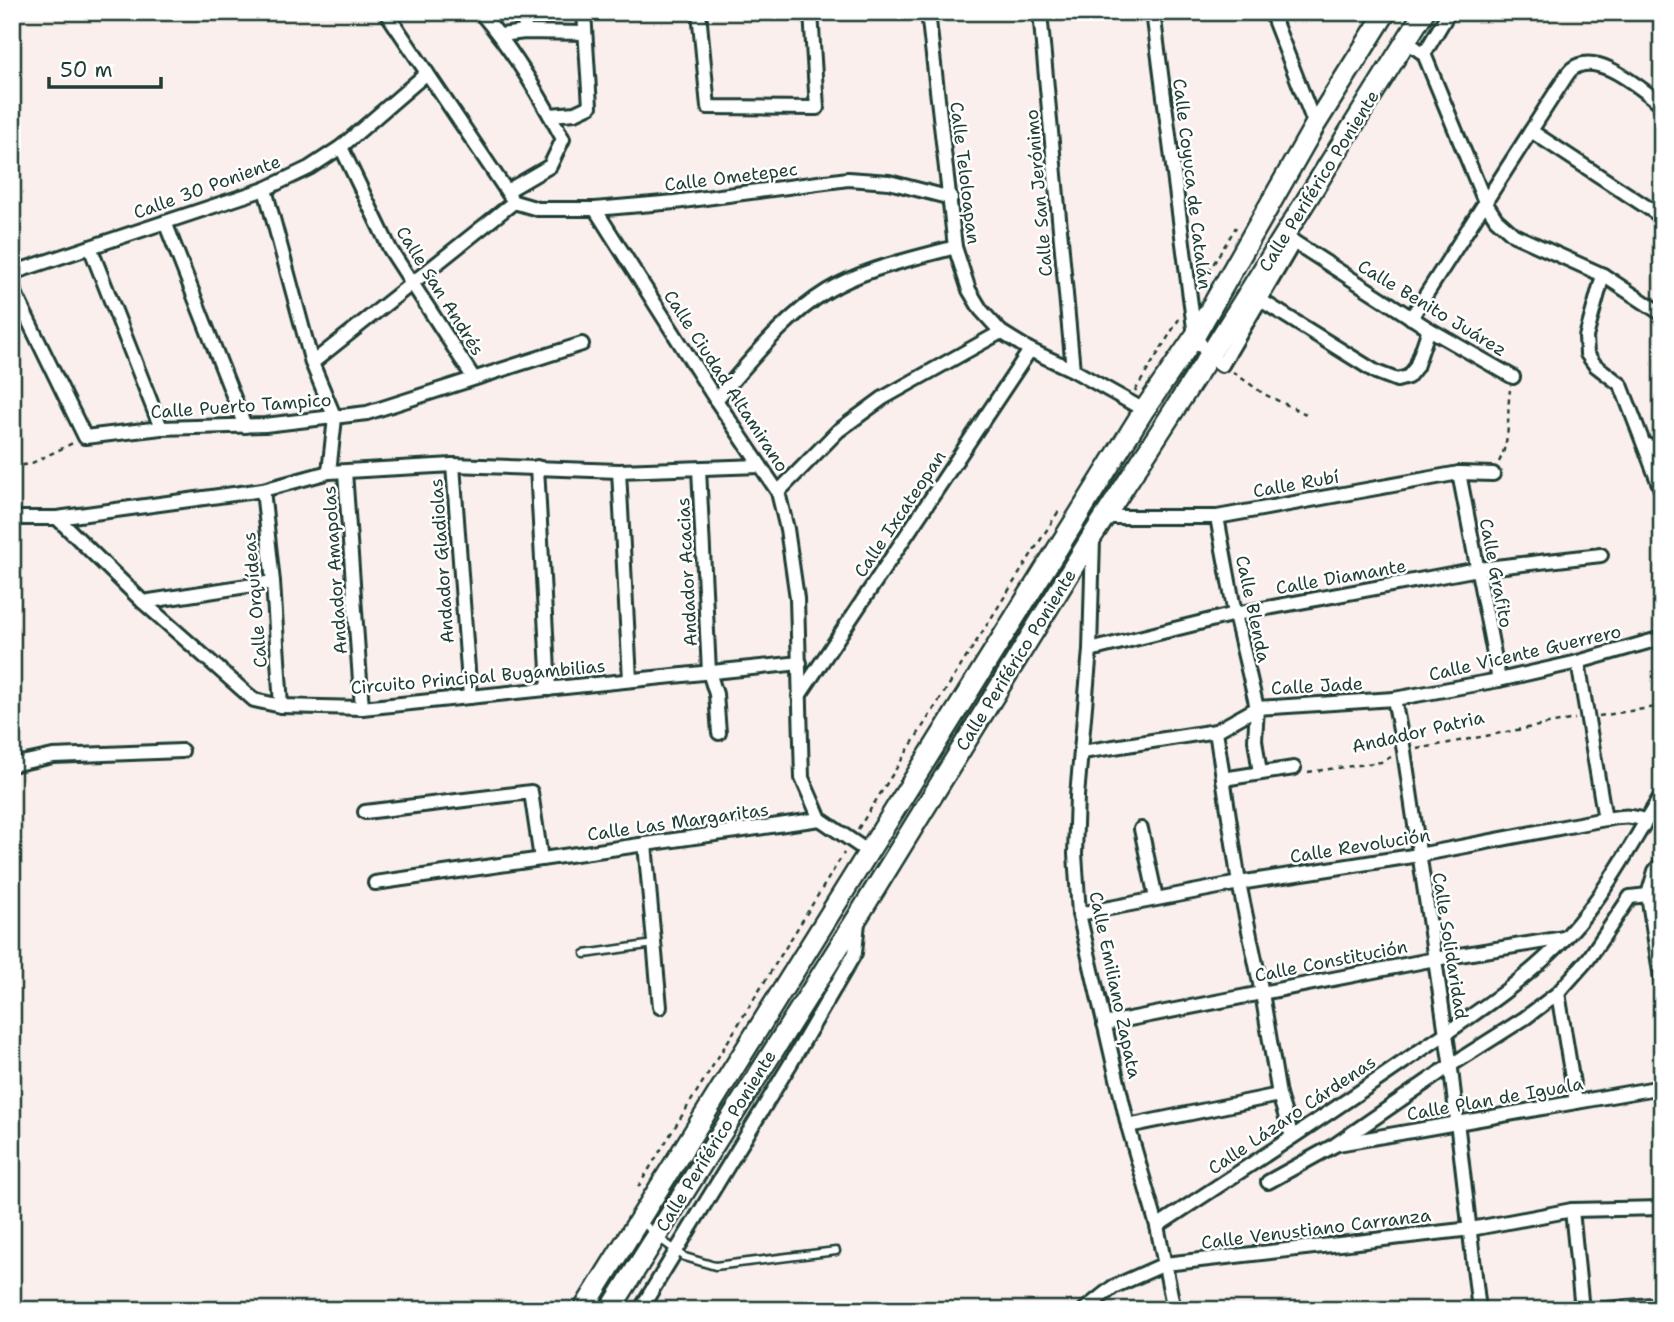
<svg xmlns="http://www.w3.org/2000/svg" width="1674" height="1322" font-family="'Shantell Sans',sans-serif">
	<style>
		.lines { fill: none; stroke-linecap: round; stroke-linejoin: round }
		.service-casing { stroke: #1f3d34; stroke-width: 11 }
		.minor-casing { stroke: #1f3d34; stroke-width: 18 }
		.primary-casing { stroke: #1f3d34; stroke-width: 24 }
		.path { stroke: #1f3d34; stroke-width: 2.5; stroke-dasharray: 5 5; stroke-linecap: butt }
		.service { stroke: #fff; stroke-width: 6 }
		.minor { stroke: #fff; stroke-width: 12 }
		.primary { stroke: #fff; stroke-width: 19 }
		.labels { text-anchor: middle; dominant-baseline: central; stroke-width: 5; stroke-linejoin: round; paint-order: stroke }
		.street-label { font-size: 18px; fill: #1f3d34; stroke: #fff }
	</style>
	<rect width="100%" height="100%" fill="#faefec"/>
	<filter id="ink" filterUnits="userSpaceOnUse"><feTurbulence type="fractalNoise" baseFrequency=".0143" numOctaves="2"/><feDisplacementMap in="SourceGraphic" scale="14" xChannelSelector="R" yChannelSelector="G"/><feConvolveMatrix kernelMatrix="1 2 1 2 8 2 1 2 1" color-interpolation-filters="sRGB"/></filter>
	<g filter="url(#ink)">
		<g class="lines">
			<g class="service-casing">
				<g id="service">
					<path d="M 585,954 L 654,944"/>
					<path d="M 641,1220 L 656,1236 L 685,1257 L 715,1266 L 836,1251"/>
				</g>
			</g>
			<g class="minor-casing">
				<g id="minor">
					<path d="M 386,12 L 510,196"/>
					<path d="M 480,12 C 514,51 539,95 563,139 L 550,166 L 507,191"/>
					<path d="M 524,12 L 525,32"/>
					<path d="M 699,12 L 708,107 L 817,108 L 811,12"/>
					<path d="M 928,12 L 955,247 L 969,290 L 981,310 L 1001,332 L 1030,350 L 1073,370 L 1144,410"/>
					<path d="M 1040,12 L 1073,370"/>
					<path d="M 1153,12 L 1195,336 L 1209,356 L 1222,365 L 1294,242"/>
					<path d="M 1271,12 L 1315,125"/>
					<path d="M 500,35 L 525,32 L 585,33"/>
					<path d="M 1406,41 L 1424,54 L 1485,202 L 1496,219 L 1514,235 L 1603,275 L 1662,314"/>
					<path d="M 1424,54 L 1449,12"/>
					<path d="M 550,115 L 575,113 L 590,106 L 584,12"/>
					<path d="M 1531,131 L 1662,217"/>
					<path d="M 341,147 L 390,249 L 473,377"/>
					<path d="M 265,189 L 312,363 L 335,418 L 329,472"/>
					<path d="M 514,202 L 538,209 L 595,209 L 675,202 L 848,179 L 889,182 L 951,198"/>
					<path d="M 595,209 L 716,400 L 778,492 L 787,529 L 797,598 L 802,778 L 820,819 L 867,851"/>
					<path d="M 165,222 L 245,426"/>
					<path d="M 1288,238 L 1429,329 L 1513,377"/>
					<path d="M 90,247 L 161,428"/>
					<path d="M 12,273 L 265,189 L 309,168 L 341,147 L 427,73"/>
					<path d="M 1603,275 L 1586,337 L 1587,354 L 1595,365 L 1621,385 L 1662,492"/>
					<path d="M 12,287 L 85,437 L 161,428 L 265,425 L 367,413 L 582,344"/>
					<path d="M 1254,296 L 1376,372 L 1397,380 L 1408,377 L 1416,367 L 1429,329"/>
					<path d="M 1411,318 L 1559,87 C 1563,82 1567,73 1572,69 C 1598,49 1641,90 1662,104"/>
					<path d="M 312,363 L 514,202"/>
					<path d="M 716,400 C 750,362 783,318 827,291 C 865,268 913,259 955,247"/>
					<path d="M 1644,444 L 1662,451"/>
					<path d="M 453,465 L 470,697"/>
					<path d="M 537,467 L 549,689"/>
					<path d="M 699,469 L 709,672 L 716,694 L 719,733"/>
					<path d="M 619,471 L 630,680"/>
					<path d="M 345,472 L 362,708"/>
					<path d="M 1459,473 L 1499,680"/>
					<path d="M 263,490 L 273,582 L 281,706"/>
					<path d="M 778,492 L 838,431 L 883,398 L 1001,332"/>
					<path d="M 1104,517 L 1217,517 L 1459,473 L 1493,474"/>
					<path d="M 1217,517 L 1235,614 L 1257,708 L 1255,740 L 1260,773"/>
					<path d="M 12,518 L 57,518 L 263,490 L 329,472 L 453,465 L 619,471 L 760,466"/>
					<path d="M 57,518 L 143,602 L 254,700 L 281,706 L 362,708 L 800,663"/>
					<path d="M 1093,538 L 1090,650 L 1077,796 L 1075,854 L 1079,914 L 1128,1126 L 1157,1226 L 1174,1310"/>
					<path d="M 143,602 L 273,582"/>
					<path d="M 1090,650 L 1235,614 L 1478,569 L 1601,555"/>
					<path d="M 1578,662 L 1605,819"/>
					<path d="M 799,696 L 1030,350"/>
					<path d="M 1394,699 L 1404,751 L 1450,1061 L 1479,1310"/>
					<path d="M 1216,731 L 1239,883 L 1262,993 L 1279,1095 L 1292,1137"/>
					<path d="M 1082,752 L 1216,731 L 1257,708 L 1394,699 L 1499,680 L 1578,662 L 1662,638"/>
					<path d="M 12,765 L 53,756 L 182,751"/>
					<path d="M 1223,779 L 1294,768"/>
					<path d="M 365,812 L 531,792 L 541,859"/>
					<path d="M 1141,829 L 1156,898"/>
					<path d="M 645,844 L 660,1007"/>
					<path d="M 1662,862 L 1655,871 L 1648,895 L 1662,985"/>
					<path d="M 375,883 L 820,819"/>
					<path d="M 1079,914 L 1239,883 L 1419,855 L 1605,819 C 1620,817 1632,814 1646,821"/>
					<path d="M 1558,993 L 1576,1102"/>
					<path d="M 1104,1024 L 1435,959 L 1564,938"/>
					<path d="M 1128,1126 L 1279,1095"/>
					<path d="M 1338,1144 L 1662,1087"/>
					<path d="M 1268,1182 L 1335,1145 L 1451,1065 L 1525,1018 L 1558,993 L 1589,958 L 1630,897 L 1648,895"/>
					<path d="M 1572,1210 L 1582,1310"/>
					<path d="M 1157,1226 C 1244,1169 1332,1112 1418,1052 C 1467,1019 1529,979 1568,935 C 1606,893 1633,842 1662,794"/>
					<path d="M 640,1310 L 792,1061 L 855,953 L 858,922"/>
					<path d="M 1084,1310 L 1113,1287 L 1165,1264 L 1471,1229 L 1572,1210 L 1662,1208"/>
					<path d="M 1595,1310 L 1662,1304"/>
				</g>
			</g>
			<g class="primary-casing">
				<g id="primary">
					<path d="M 583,1310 L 1144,410 L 1195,336 L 1315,125 L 1386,12"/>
					<path d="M 610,1310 L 859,915 L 1093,535 L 1209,356 L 1424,12"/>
				</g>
			</g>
			<g class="path">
				<path d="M 1203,281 L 1236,227"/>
				<path d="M 1233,372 L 1264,394 L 1306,414"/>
				<path d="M 1135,391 L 1179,319"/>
				<path d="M 1499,462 C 1512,436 1506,418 1510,390"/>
				<path d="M 12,467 L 30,464 L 73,443"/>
				<path d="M 1599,716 L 1662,706"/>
				<path d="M 1417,749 L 1575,719"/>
				<path d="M 1308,772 L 1381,762 L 1391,757"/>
				<path d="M 858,829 L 1060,509"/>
				<path d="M 638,1187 L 844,853"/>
				<path d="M 562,1310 L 567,1303"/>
			</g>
			<use href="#service" class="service"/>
			<use href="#minor" class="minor"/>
			<use href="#primary" class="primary"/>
		</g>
	</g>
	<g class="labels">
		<g class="street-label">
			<text transform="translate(965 173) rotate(83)">Calle Teloloapan</text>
			<text transform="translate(731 177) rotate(-7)">Calle Ometepec</text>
			<text transform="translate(1319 181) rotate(-58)">Calle Periférico Poniente</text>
			<text transform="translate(1192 184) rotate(83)">Calle Coyuca de Catalán</text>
			<text transform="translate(207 187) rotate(-20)">Calle 30 Poniente</text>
			<text transform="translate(1039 193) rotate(-95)">Calle San Jerónimo</text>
			<text transform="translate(440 291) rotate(58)">Calle San Andrés</text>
			<text transform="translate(1432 308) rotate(31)">Calle Benito Juárez</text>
			<text transform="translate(726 381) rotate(57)">Calle Ciudad Altamirano</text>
			<text transform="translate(241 406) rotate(-4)">Calle Puerto Tampico</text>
			<text transform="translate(1296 484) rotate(-10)">Calle Rubí</text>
			<text transform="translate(900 514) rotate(-56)">Calle Ixcateopan</text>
			<text transform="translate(442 561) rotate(-94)">Andador Gladiolas</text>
			<text transform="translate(335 570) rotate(-94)">Andador Amapolas</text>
			<text transform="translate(687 572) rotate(-93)">Andador Acacias</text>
			<text transform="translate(1496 573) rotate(79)">Calle Grafito</text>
			<text transform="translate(1341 577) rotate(-10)">Calle Diamante</text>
			<text transform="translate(255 600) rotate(-95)">Calle Orquídeas</text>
			<text transform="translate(1253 609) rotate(78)">Calle Blenda</text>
			<text transform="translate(1525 653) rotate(-13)">Calle Vicente Guerrero</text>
			<text transform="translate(1016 660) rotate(-58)">Calle Periférico Poniente</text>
			<text transform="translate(478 677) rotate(-5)">Circuito Principal Bugambilias</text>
			<text transform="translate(1317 686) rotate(-3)">Calle Jade</text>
			<text transform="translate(1418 732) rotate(-13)">Andador Patria</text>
			<text transform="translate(678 822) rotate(-8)">Calle Las Margaritas</text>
			<text transform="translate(1360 846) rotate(-9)">Calle Revolución</text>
			<text transform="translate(1450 946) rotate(81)">Calle Solidaridad</text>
			<text transform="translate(1331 961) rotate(-11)">Calle Constitución</text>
			<text transform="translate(1115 985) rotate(78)">Calle Emiliano Zapata</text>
			<text transform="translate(1495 1099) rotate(-10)">Calle Plan de Iguala</text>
			<text transform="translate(1292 1115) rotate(-34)">Calle Lázaro Cárdenas</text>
			<text transform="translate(716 1141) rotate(-58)">Calle Periférico Poniente</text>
			<text transform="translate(1316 1229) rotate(-7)">Calle Venustiano Carranza</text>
		</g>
	</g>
	<rect width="1674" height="1322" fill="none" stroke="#fff" stroke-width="42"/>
	<rect x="21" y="21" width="1632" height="1280" fill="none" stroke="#1f3d34" stroke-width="2.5" filter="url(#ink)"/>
	<path d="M49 77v10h112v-10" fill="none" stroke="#1f3d34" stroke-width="3.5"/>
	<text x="60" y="77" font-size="21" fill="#1f3d34" stroke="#ffffff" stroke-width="5" paint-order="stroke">50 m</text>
</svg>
